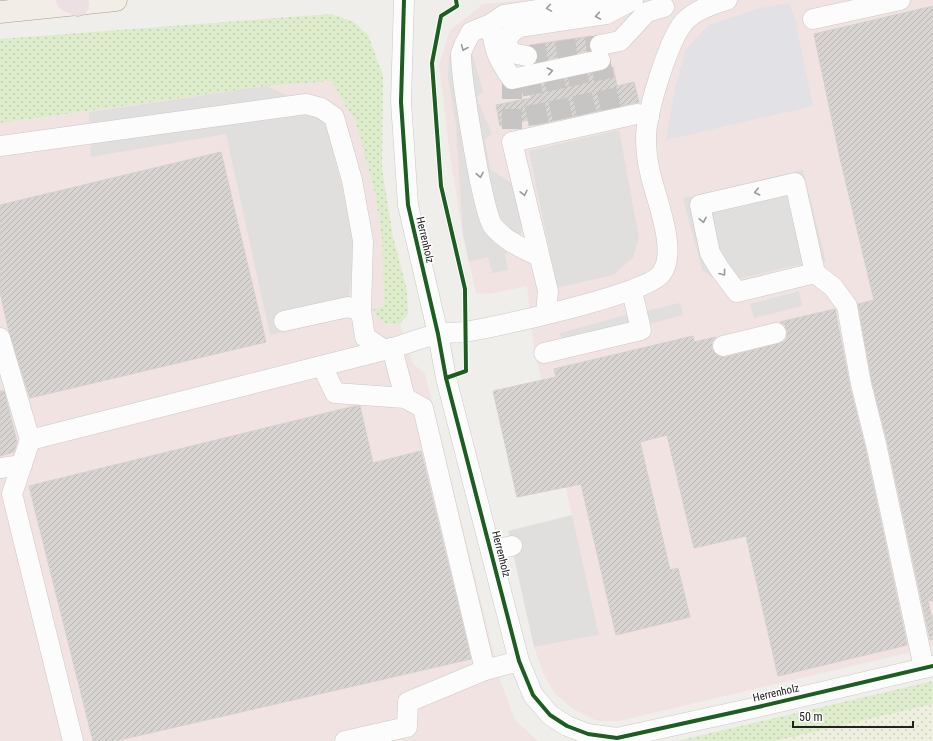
<svg xmlns="http://www.w3.org/2000/svg" width="933" height="741" font-family="'Roboto Condensed',sans-serif">
	<style>
		.commercial { fill: #f1e3e1 }
		.farmland { fill: url(#farmland-dots) }
		.grass { fill: url(#grass-dots) }
		.parking { fill: #e0dfde }
		.plaza { fill: #e2e1e5 }
		.building { fill: url(#building-hatch); stroke: #d3d0cc }
		.lines { fill: none; stroke-linecap: round; stroke-linejoin: round }
		.minor-tunnel { stroke: #c7c5c3; stroke-width: 20; stroke-dasharray: 20 10; stroke-linecap: butt }
		.minor-casing { stroke: #c9c8c7; stroke-width: 21 }
		.major-casing { stroke: #a79c86; stroke-width: 23 }
		.highway-casing { stroke: #c5a2ac; stroke-width: 23 }
		.minor { stroke: #fdfcfc; stroke-width: 20 }
		.major { stroke: #f3ede7; stroke-width: 22 }
		.highway { stroke: #ece0e2; stroke-width: 22 }
		.cycleway-casing { stroke: #fff; stroke-width: 6 }
		.cycleway { stroke: #1b5e20; stroke-width: 4 }
		.oneway { stroke: #9a9a9a }
		.labels { text-anchor: middle; dominant-baseline: central; stroke-width: 3; stroke-linejoin: round; paint-order: stroke }
		.street-label { font-size: 11px; fill: #222; stroke: #fff }
	</style>
	<defs>
		<pattern id="farmland-dots" width="8" height="8" patternUnits="userSpaceOnUse"><rect width="8" height="8" fill="#efefdf"/><path d="M2 2h.1M6 6h.1" fill="none" stroke="#cdcdbf" stroke-width="1.8" stroke-linecap="round"/></pattern>
		<pattern id="grass-dots" width="8" height="8" patternUnits="userSpaceOnUse"><rect width="8" height="8" fill="#ddeccb"/><path d="M2 2h.1M6 6h.1" fill="none" stroke="#bdcaae" stroke-width="1.8" stroke-linecap="round"/></pattern>
		<pattern id="building-hatch" width="6" height="6" patternUnits="userSpaceOnUse"><rect width="6" height="6" fill="#d7d4d2"/><path d="M-1 1l2-2M0 6l6-6M5 7l2-2" fill="none" stroke="#b8b6b4"/></pattern>
	</defs>
	<rect width="100%" height="100%" fill="#f0eeeb"/>
	<g class="commercial">
		<path d="M 524,0 L 933,0 L 933,647 L 619,721 L 597,721 L 573,709 L 555,694 L 544,675 L 534,647 L 599,635 L 534,348 L 527,286 L 489,294 L 476,293 L 463,235 L 450,155 L 439,65 L 450,30 L 483,4 Z"/>
		<path d="M 332,81 L 344,104 L 355,119 L 375,193 L 382,238 L 384,306 L 373,309 L 390,325 L 400,324 L 413,364 L 425,373 L 501,683 L 515,720 L 538,741 L 0,741 L 0,123 L 267,86 Z"/>
	</g>
	<path class="farmland" d="M 933,704 L 933,741 L 775,741 Z"/>
	<g class="grass">
		<path d="M 331,14 L 354,22 L 368,35 L 383,75 L 382,169 L 393,237 L 407,290 L 408,314 L 400,324 C 386,326 379,322 373,309 L 384,306 L 382,238 L 375,193 L 355,119 L 344,104 L 332,81 L 267,86 L 0,123 L 0,39 Z"/>
		<path d="M 933,681 L 933,704 L 775,741 L 677,741 Z"/>
	</g>
	<g class="parking">
		<path d="M 472,53 L 483,91 L 477,98 L 492,134 L 485,139 L 490,169 L 514,185 L 522,229 L 518,246 L 505,254 L 508,270 L 492,273 L 488,257 L 469,262 L 463,235 L 456,125 L 448,78 L 449,56 Z"/>
		<path d="M 267,86 L 323,113 L 355,237 L 347,318 L 270,335 L 226,134 L 91,157 L 89,112 Z"/>
		<path d="M 619,130 L 639,238 L 633,258 L 613,275 L 557,288 L 529,151 Z"/>
		<path d="M 803,170 L 826,262 L 793,266 L 721,283 L 702,270 L 683,198 Z"/>
		<path d="M 799,291 L 802,306 L 754,318 L 750,304 Z"/>
		<path d="M 680,303 L 683,315 L 645,325 L 642,312 Z"/>
		<path d="M 629,314 L 632,325 L 563,344 L 560,333 Z"/>
		<path d="M 572,515 L 599,635 L 534,647 L 508,531 Z"/>
	</g>
	<path class="plaza" d="M 789,3 L 795,19 L 813,106 L 666,140 L 674,93 L 686,49 L 709,25 L 757,9 Z"/>
	<g class="building">
		<path d="M 933,6 L 933,601 L 928,601 L 933,622 L 933,639 L 930,640 L 887,441 L 872,382 L 858,304 L 874,300 L 840,158 L 814,34 Z"/>
		<path d="M 591,36 L 589,42 L 590,50 L 537,62 L 538,52 L 530,45 Z"/>
		<path d="M 613,67 L 617,86 L 634,82 L 639,102 L 535,125 L 534,119 L 500,126 L 496,105 L 531,98 L 529,87 L 602,71 Z"/>
		<path d="M 221,152 L 266,342 L 30,398 L 9,332 L 0,292 L 0,205 Z"/>
		<path d="M 835,309 L 850,387 L 865,447 L 907,645 L 778,676 L 746,536 L 694,548 L 667,435 L 640,442 L 670,570 L 678,568 L 690,617 L 616,635 L 581,484 L 517,497 L 493,391 L 556,377 L 554,369 L 693,336 L 694,342 L 716,337 L 712,342 L 712,349 L 719,357 L 726,357 L 784,342 L 787,337 L 787,331 L 785,325 L 780,322 Z"/>
		<path d="M 0,391 L 4,391 L 17,442 L 14,452 L 0,456 Z"/>
		<path d="M 355,406 L 360,406 L 373,463 L 421,451 L 471,659 L 115,741 L 93,741 L 29,486 Z"/>
	</g>
	<g class="lines">
		<g class="minor-tunnel">
			<path d="M 527,56 L 600,45"/>
			<path d="M 600,60 L 613,119"/>
			<path d="M 575,65 L 589,124"/>
			<path d="M 552,70 L 565,130"/>
			<path d="M 529,75 L 541,136"/>
			<path d="M 512,79 L 512,142"/>
		</g>
		<g class="minor-casing">
			<g id="minor">
				<path d="M 404,0 L 401,102 L 408,205 L 438,334 L 446,378 L 519,661 L 533,695 L 550,715 L 567,726 L 588,734 L 617,738 L 758,707 L 933,666"/>
				<path d="M 813,19 L 900,0"/>
				<path d="M 491,24 L 471,32 C 468,38 462,48 461,54 C 461,77 482,211 493,226 C 505,241 522,248 539,256"/>
				<path d="M 600,45 L 620,41 L 647,12 L 664,7"/>
				<path d="M 527,56 L 512,53 C 503,42 508,34 519,27 L 606,14 L 633,0"/>
				<path d="M 600,60 L 512,79 C 497,58 494,49 491,24 L 504,15 L 602,0"/>
				<path d="M 0,146 L 306,104 L 321,108 L 334,117 L 352,180 L 363,241 L 361,311 L 365,337 L 383,349"/>
				<path d="M 815,273 L 737,292 L 719,268 L 710,253 L 700,205 L 795,183 L 815,273 L 833,287 L 847,306 L 861,384 L 876,444 L 924,668"/>
				<path d="M 546,313 L 548,291 L 512,142 L 632,115 L 637,114 L 649,117"/>
				<path d="M 284,321 L 348,307 L 361,311"/>
				<path d="M 0,338 L 30,440 L 392,348 C 407,344 423,337 438,334 C 447,332 457,333 465,332 C 498,326 645,295 661,274 C 679,252 655,197 650,172 C 647,161 646,147 646,136 C 647,111 668,41 684,22 C 694,11 713,4 727,0"/>
				<path d="M 723,346 L 776,333"/>
				<path d="M 392,348 L 405,398"/>
				<path d="M 544,353 L 641,330 L 632,291"/>
				<path d="M 322,366 L 335,393 L 405,398 L 423,408 L 485,670 L 519,661"/>
				<path d="M 30,440 L 12,494 L 73,741"/>
				<path d="M 0,468 L 22,465"/>
				<path d="M 491,550 L 512,546"/>
				<path d="M 345,741 L 407,727 L 408,702 L 485,670"/>
			</g>
		</g>
		<g class="major-casing">
			<path id="major" d="M 0,12 L 116,0"/>
		</g>
		<g class="highway-casing">
			<path id="highway" d="M 67,0 L 78,5"/>
		</g>
		<use href="#minor" class="minor"/>
		<use href="#major" class="major"/>
		<use href="#highway" class="highway"/>
		<g class="cycleway-casing">
			<g id="cycleway">
				<path d="M 404,0 L 401,102 L 408,205 L 438,334 L 446,378 L 519,661 L 533,695 L 550,715 L 567,726 L 588,734 L 617,738 L 758,707 L 933,666"/>
				<path d="M 446,378 L 466,371 L 465,289 L 441,186 L 432,63 L 441,16 L 457,6 L 456,0"/>
			</g>
		</g>
		<use href="#cycleway" class="cycleway"/>
	</g>
	<defs><path id="oneway-chevron" d="M-2-3.5L2.5 0L-2 3.5" fill="none" stroke-width="1.6" stroke-linecap="round" stroke-linejoin="round"/></defs>
	<g class="oneway">
		<use href="#oneway-chevron" transform="translate(549 8) rotate(171)"/>
		<use href="#oneway-chevron" transform="translate(598 16) rotate(170)"/>
		<use href="#oneway-chevron" transform="translate(464 48) rotate(113)"/>
		<use href="#oneway-chevron" transform="translate(550 71) rotate(-13)"/>
		<use href="#oneway-chevron" transform="translate(480 175) rotate(79)"/>
		<use href="#oneway-chevron" transform="translate(757 192) rotate(167)"/>
		<use href="#oneway-chevron" transform="translate(524 193) rotate(77)"/>
		<use href="#oneway-chevron" transform="translate(703 220) rotate(78)"/>
		<use href="#oneway-chevron" transform="translate(723 273) rotate(53)"/>
	</g>
	<g class="labels">
		<g class="street-label">
			<text transform="translate(425 240) rotate(77)">Herrenholz</text>
			<text transform="translate(501 554) rotate(76)">Herrenholz</text>
			<text transform="translate(776 693) rotate(-13)">Herrenholz</text>
		</g>
	</g>
	<path d="M793 721v6h120v-6" fill="none" stroke="#222222" stroke-width="2"/>
	<text x="799" y="721" font-size="12" fill="#222222" stroke="#ffffff" stroke-width="3" paint-order="stroke">50 m</text>
</svg>
